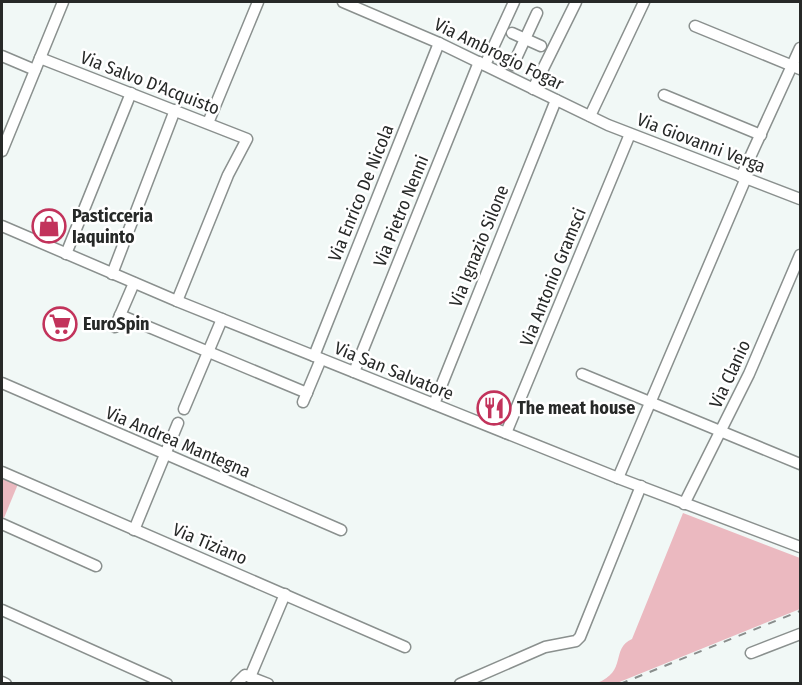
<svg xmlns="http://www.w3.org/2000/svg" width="802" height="685" font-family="'Fira Sans Condensed',sans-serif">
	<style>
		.green { fill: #ebb9c0 }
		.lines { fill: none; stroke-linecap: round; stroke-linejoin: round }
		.minor-casing { stroke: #8a908e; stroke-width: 13 }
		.minor { stroke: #fff; stroke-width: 10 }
		.rail { stroke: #898d8c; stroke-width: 2; stroke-dasharray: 8 8; stroke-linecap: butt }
		.labels { text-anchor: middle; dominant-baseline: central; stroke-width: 5; stroke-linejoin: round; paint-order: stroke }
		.street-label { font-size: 18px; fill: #272928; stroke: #fff }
		.poi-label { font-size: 18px; font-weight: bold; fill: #272928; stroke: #fff; text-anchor: start }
	</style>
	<rect width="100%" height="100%" fill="#f1f8f6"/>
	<g class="green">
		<path d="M 2,477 L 18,484 L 4,518 L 2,517 Z"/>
		<path d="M 683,513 L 800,558 L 800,609 L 617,683 L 597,683 C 628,671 610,649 632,639 Z"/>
	</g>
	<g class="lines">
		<g class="minor-casing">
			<g id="minor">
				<path d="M 343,2 L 439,43 L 608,125 L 800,199"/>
				<path d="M 695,26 L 800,69"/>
				<path d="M 512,33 L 541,46"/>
				<path d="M 2,56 L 35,70"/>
				<path d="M 40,58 L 247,139 L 228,175 L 177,301"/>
				<path d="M 485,65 L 514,2"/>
				<path d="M 513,65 L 537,13"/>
				<path d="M 533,89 L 576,2"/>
				<path d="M 664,95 L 761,135"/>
				<path d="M 590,116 L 644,2"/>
				<path d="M 208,123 L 258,2"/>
				<path d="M 2,151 L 63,2"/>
				<path d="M 741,177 L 800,48"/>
				<path d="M 2,226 L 177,301 L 618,478 L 800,547"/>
				<path d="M 66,254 L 131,93"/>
				<path d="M 112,274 L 175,110"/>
				<path d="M 120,315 L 307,393"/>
				<path d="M 115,327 L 134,283"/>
				<path d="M 314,356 L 439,43"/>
				<path d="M 354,372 L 479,62"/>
				<path d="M 582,374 L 800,464"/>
				<path d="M 2,383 L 341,530"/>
				<path d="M 303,402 L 321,359"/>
				<path d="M 434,404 L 556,100"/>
				<path d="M 184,409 L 222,319"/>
				<path d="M 506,433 L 630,134"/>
				<path d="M 2,472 L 405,647"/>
				<path d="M 618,478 L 746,178"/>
				<path d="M 684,504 L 749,374 L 800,255"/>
				<path d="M 2,524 L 96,566"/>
				<path d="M 134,530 L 178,423"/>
				<path d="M 2,610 L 167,684"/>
				<path d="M 751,653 L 800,634"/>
				<path d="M 250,677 L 285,594"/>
				<path d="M 2,682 L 6,684"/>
				<path d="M 236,684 L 245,675 L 268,684"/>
				<path d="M 460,684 L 545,647 L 576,641 L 580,637 L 641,486"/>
			</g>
		</g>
		<use href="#minor" class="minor"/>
		<path class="rail" d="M 620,684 L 800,611"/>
	</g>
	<defs>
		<g id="shop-ring" transform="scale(1.725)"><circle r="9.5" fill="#fff" stroke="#c2335b" stroke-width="1.5"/><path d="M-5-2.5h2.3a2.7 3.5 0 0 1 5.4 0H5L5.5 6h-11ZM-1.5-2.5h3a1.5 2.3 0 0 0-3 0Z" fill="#c2335b"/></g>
		<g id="supermarket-ring" transform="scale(1.725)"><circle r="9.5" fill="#fff" stroke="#c2335b" stroke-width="1.5"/><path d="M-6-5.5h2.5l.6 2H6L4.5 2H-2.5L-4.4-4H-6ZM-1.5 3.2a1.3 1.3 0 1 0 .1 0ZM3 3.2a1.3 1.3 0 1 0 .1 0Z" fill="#c2335b"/></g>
		<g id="restaurant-ring" transform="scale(1.725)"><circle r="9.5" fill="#fff" stroke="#c2335b" stroke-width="1.5"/><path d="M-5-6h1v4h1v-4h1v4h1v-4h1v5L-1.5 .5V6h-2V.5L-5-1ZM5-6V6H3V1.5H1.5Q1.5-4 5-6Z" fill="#c2335b"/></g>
	</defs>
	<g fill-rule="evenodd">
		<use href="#shop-ring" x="49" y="226"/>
		<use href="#supermarket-ring" x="60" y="324"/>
		<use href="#restaurant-ring" x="494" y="408"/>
	</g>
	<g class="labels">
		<g class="street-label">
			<text transform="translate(499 54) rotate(26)">Via Ambrogio Fogar</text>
			<text transform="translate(150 83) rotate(21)">Via Salvo D'Acquisto</text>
			<text transform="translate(701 143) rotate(21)">Via Giovanni Verga</text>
			<text transform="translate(361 193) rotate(-68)">Via Enrico De Nicola</text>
			<text transform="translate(401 211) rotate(-68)">Via Pietro Nenni</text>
			<text transform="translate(479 246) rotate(-68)">Via Ignazio Silone</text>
			<text transform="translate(553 277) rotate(-68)">Via Antonio Gramsci</text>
			<text transform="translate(394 371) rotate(22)">Via San Salvatore</text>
			<text transform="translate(730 374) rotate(-65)">Via Clanio</text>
			<text transform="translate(178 442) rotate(23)">Via Andrea Mantegna</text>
			<text transform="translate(210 544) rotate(23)">Via Tiziano</text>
		</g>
		<g class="poi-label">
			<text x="72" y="216">Pasticceria<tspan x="72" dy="21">Iaquinto</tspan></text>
			<text x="83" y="324">EuroSpin</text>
			<text x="517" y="408">The meat house</text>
		</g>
	</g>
	<rect width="802" height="685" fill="none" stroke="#272928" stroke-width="6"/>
</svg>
